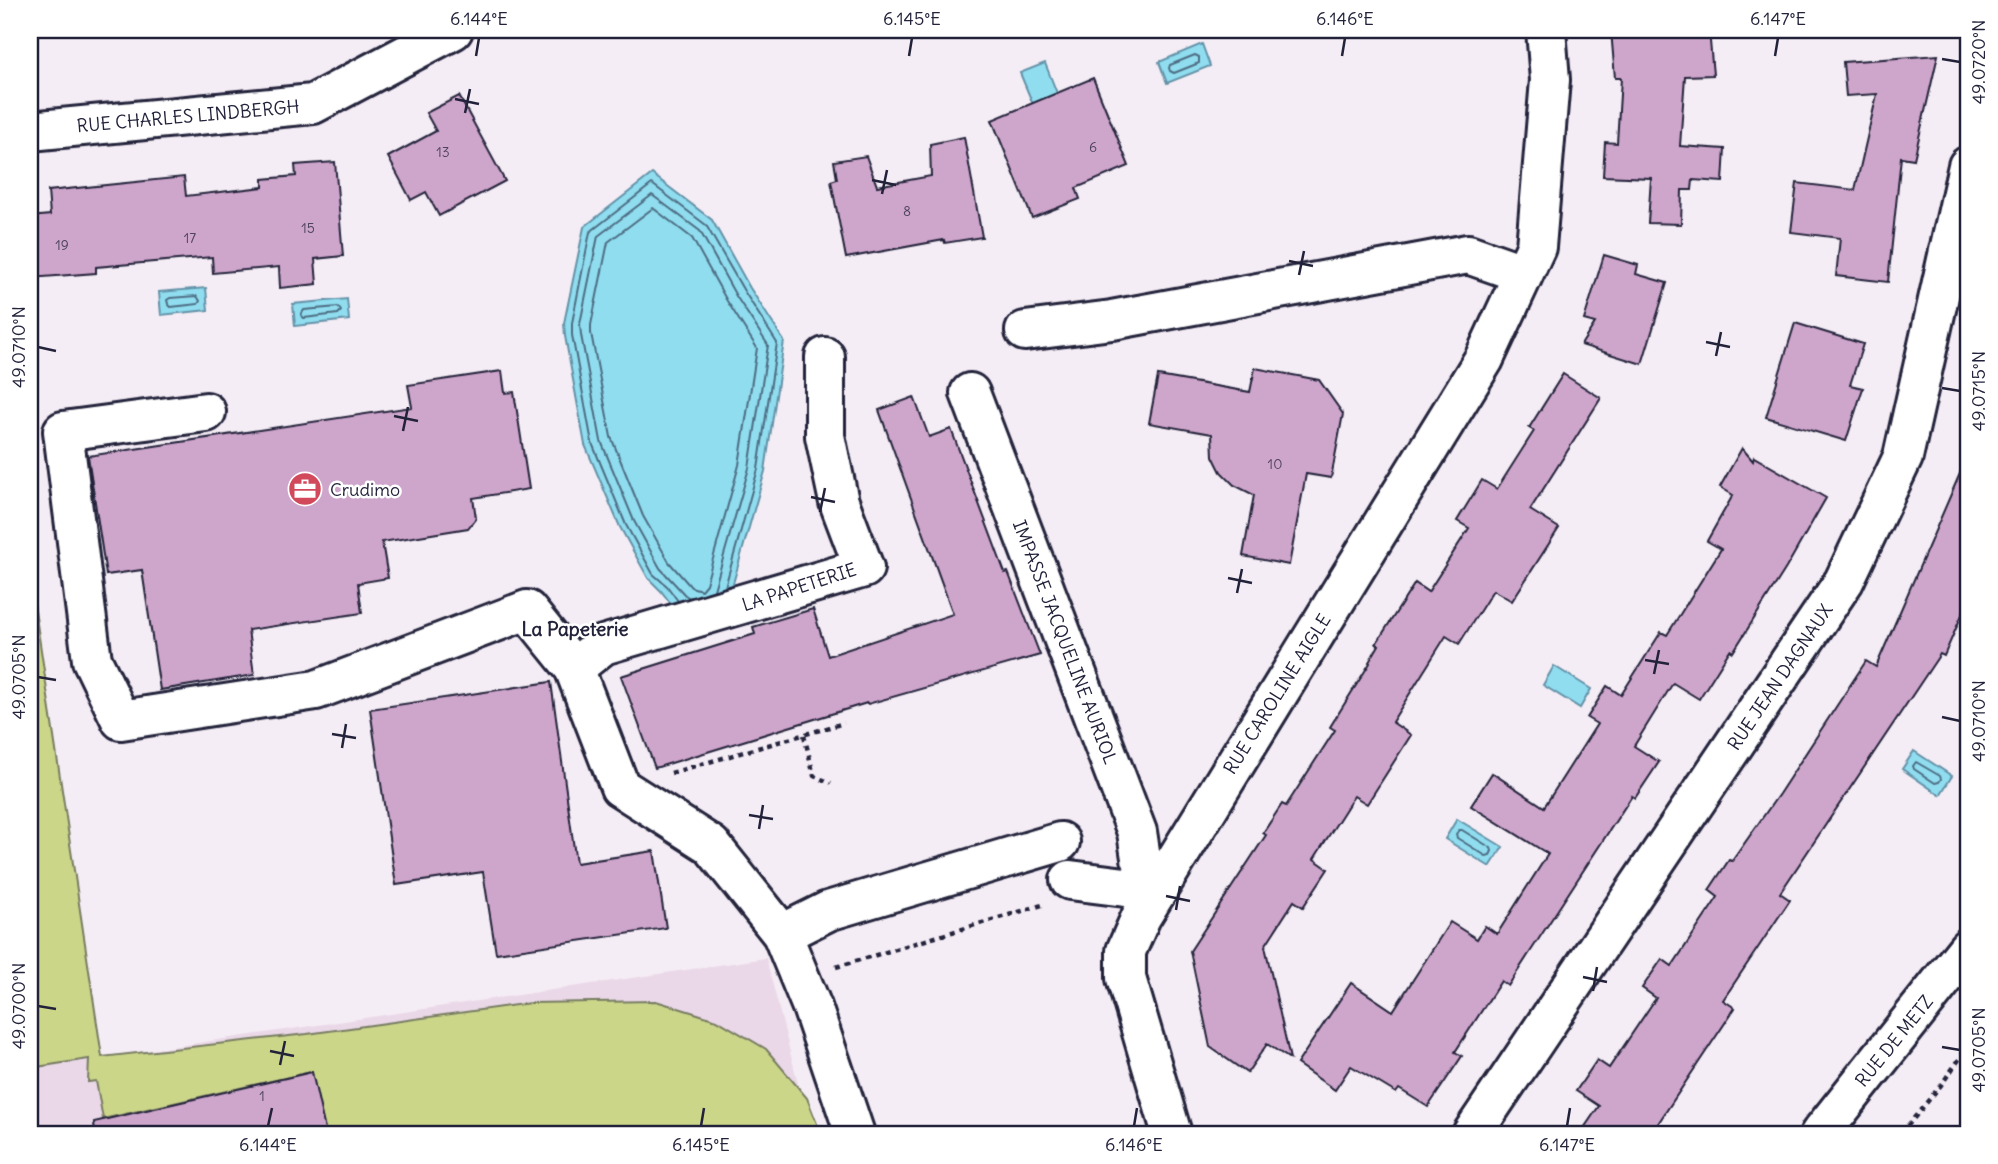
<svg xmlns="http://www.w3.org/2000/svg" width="1998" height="1164" font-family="Delius,sans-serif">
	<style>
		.built { fill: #ead8e8 }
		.green { fill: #ccd689; stroke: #777c62; stroke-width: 2 }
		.water { fill: #90ddf0; stroke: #6492a8; stroke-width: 2 }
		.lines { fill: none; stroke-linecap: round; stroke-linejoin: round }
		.shore { stroke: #4e6d83; stroke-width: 2 }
		.building { fill: #cfa6cb; stroke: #22223b; stroke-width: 2 }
		.minor-casing { stroke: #22223b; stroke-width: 44 }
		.major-casing { stroke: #22223b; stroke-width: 44 }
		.path { stroke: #22223b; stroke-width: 4.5; stroke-dasharray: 5 5; stroke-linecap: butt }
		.minor { stroke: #fff; stroke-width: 38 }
		.major { stroke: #fff; stroke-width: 38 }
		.ticks { fill: none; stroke: #22223b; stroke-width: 2.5 }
		.labels { text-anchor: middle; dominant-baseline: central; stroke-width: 5; stroke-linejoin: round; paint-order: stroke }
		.number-label { font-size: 14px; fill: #4d435f }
		.street-label { font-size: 18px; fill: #22223b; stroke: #fff }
		.poi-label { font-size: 18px; fill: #22223b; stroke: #fff; text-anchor: start }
		.neighbourhood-label { font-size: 19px; font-weight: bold; fill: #22223b; stroke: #fff }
		.neatline { fill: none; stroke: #22223b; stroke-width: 2.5 }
		.ticks-label { font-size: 18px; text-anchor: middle; fill: #22223b }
	</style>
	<rect width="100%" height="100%" fill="#f5edf5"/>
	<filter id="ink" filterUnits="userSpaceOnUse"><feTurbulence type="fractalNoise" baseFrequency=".0143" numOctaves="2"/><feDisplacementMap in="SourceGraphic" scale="14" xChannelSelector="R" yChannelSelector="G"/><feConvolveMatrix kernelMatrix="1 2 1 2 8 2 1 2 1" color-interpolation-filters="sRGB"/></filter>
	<g filter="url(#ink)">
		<path class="built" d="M 766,958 L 811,1134 L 30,1134 L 30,1068 Z"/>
		<path class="green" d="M 30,577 L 102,1057 L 307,1034 L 530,1003 L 656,1001 L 717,1020 L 766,1049 L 807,1098 L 821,1134 L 326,1134 L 311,1072 L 103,1119 L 96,1081 L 88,1082 L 89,1059 L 30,1068 Z"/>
		<g class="water">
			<path d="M 1202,44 L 1210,66 L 1167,83 L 1159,62 Z"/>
			<path d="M 1045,63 L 1066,116 L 1042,126 L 1020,73 Z"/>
			<path d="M 652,174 L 712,220 L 750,288 L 784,341 L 765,471 L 730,594 L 676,610 L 661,591 L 648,578 L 620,527 L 585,445 L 565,336 L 564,323 L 584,227 Z"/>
			<path d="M 206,288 L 208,310 L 161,315 L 159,292 Z"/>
			<path d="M 347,299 L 349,320 L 295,326 L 293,304 Z"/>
			<path d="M 1554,666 L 1591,689 L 1580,708 L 1543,685 Z"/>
			<path d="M 1914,751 L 1952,776 L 1940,795 L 1902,769 Z"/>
			<path d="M 1457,819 L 1503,847 L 1490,867 L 1445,839 Z"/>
		</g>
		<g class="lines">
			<g class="shore">
				<path d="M 1195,55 L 1199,57 L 1199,63 L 1174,73 L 1170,71 L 1169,68 L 1170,65 Z"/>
				<path d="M 653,208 L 692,238 L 727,301 L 757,348 L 739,465 L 706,584 L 701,590 L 691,587 L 669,562 L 643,516 L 611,437 L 591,333 L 591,325 L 608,242 Z"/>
				<path d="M 197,296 L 200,301 L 198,304 L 171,307 L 168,304 L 167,300 L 170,298 Z"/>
				<path d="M 338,307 L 341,311 L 338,314 L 304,318 L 301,315 L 304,310 Z"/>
				<path d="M 690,598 L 685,595 L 660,568 L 634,521 L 601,441 L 581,335 L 580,324 L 598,236 L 652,195 L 700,231 L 736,296 L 768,345 L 749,468 L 714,590"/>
				<path d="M 678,601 L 667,586 L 653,574 L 626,525 L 592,443 L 572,335 L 572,323 L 590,232 L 652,184 L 706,225 L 744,291 L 777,343 L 758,469 L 725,587"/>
				<path d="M 1916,762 L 1940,776 L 1941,779 L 1939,782 L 1935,783 L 1914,769 L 1913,766 Z"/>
				<path d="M 1459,830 L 1462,830 L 1491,848 L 1492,851 L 1490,855 L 1486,856 L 1457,838 L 1456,834 Z"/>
			</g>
		</g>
		<g class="building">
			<path d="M 1611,30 L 1709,30 L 1713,75 L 1685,76 L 1680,146 L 1725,149 L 1723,182 L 1693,180 L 1692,190 L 1682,190 L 1681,224 L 1648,223 L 1651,178 L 1603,176 L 1605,142 L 1617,143 L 1621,78 L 1615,78 Z"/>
			<path d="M 1938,55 L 1914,159 L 1901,157 L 1888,282 L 1836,276 L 1840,238 L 1791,232 L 1797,183 L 1855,190 L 1877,94 L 1846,96 L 1843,62 Z"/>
			<path d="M 1093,78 L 1129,166 L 1076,188 L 1080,199 L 1032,218 L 992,120 Z"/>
			<path d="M 459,96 L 505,181 L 439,216 L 426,192 L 411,200 L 388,157 L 436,131 L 426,113 Z"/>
			<path d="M 964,137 L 982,237 L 945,243 L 944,240 L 846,258 L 831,181 L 837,179 L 834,161 L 866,156 L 877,186 L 931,176 L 930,144 Z"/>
			<path d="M 335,162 L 343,256 L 315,259 L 317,284 L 280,288 L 279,267 L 213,273 L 212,257 L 96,267 L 96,273 L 30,278 L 30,217 L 50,215 L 48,191 L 184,177 L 186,196 L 263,187 L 263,179 L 296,176 L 295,165 Z"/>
			<path d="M 1604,255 L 1638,265 L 1636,274 L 1667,283 L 1642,364 L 1581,345 L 1595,323 L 1584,320 Z"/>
			<path d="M 1795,323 L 1863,344 L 1850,385 L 1863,388 L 1846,441 L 1766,417 Z"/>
			<path d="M 1255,368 L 1319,380 L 1343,414 L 1331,478 L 1306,474 L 1289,565 L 1243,556 L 1254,495 L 1234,485 L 1221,472 L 1213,456 L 1212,434 L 1149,423 L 1158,376 L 1250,392 Z"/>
			<path d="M 502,371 L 505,393 L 514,392 L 529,489 L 473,498 L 476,518 L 468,528 L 382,542 L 388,578 L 358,583 L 362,613 L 248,630 L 254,675 L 160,690 L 142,570 L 106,575 L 88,456 L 412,407 L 408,385 Z"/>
			<path d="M 1563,374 L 1601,398 L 1530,510 L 1559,528 L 1512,601 L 1493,590 L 1459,644 L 1446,636 L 1392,722 L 1411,735 L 1367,804 L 1354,796 L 1314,859 L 1328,869 L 1303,907 L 1294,901 L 1265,946 L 1290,1059 L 1267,1044 L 1247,1073 L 1210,1047 L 1190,951 L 1266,835 L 1263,833 L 1282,804 L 1286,806 L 1335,730 L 1330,727 L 1370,663 L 1369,662 L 1379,645 L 1376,644 L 1415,583 L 1428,592 L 1469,528 L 1457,521 L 1482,480 L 1497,489 L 1534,431 L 1529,428 Z"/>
			<path d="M 914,397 L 929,437 L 951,429 L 1005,573 L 1008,572 L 1040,655 L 868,704 L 867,703 L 655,768 L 621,676 L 755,634 L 753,627 L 813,609 L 828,656 L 953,614 L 879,410 Z"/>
			<path d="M 1742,448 L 1753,461 L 1754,457 L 1826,498 L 1786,568 L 1733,652 L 1730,650 L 1699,699 L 1673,683 L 1634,746 L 1659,762 L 1635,798 L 1632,796 L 1508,986 L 1501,981 L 1455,1052 L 1462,1056 L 1428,1107 L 1399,1089 L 1396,1093 L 1351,1066 L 1335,1090 L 1297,1064 L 1351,983 L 1393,1011 L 1450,922 L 1477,939 L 1485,926 L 1497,934 L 1548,854 L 1471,806 L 1492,773 L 1544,807 L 1597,724 L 1587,718 L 1607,686 L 1621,695 L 1661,632 L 1667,635 L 1721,549 L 1707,541 L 1733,495 L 1720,487 Z"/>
			<path d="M 1968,455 L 1968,601 L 1944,656 L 1940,654 L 1780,893 L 1790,900 L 1723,1000 L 1735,1008 L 1651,1134 L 1580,1134 L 1599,1106 L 1576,1091 L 1597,1060 L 1609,1068 L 1656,998 L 1642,988 L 1662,959 L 1672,966 L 1718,897 L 1709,890 L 1729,860 L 1732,861 L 1779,794 L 1866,661 L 1876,667 Z"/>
			<path d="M 551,682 L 576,863 L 654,851 L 666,928 L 496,953 L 483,872 L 396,885 L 370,709 Z"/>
			<path d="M 312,1072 L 326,1134 L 95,1134 L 94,1122 Z"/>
		</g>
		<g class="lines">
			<g class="minor-casing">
				<g id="minor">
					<path d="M 30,131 L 313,104 L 453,30"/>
					<path d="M 1025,331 L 1112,320 L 1468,254 L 1522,273"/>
					<path d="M 970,393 L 1137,832 L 1141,858 L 1157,891"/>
					<path d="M 206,412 L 63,431 L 92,660 L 121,720 L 316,690 L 527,610 L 574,668 L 620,787 L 711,845 L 782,934 L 812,1007 L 855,1134"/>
					<path d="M 574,668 L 603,645 L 864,568 L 839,502 L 825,436 L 825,357"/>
					<path d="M 1070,880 L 1157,891"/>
					<path d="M 782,934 L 828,911 L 1060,842"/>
					<path d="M 1172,1134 L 1126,978 L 1126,951 L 1141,917 L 1484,359 L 1536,247 L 1550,80 L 1546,30"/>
					<path d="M 1472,1134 L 1844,581 L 1903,457 L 1968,166"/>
				</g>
			</g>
			<g class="major-casing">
				<path id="major" d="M 1820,1134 L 1968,948"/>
			</g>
			<g class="path">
				<path d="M 804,735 L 814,776 L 831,783"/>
				<path d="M 671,773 L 844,723"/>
				<path d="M 836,967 L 1042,905"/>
				<path d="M 1901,1134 L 1941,1085 L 1968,1047"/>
			</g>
			<use href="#minor" class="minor"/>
			<use href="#major" class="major"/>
		</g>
	</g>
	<path class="ticks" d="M 476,56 L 479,38M 909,56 L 912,38M 1342,56 L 1345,38M 1775,56 L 1778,38M 1942,59 L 1960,62M 455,99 L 479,104M 465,113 L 470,89M 872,180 L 896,185M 882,194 L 887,170M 1289,261 L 1313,266M 1299,275 L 1304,251M 1706,342 L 1730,347M 38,347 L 56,351M 1716,356 L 1721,332M 1942,388 L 1960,391M 394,416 L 418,421M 403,431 L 408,407M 811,497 L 835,502M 820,512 L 825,488M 1228,578 L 1252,583M 1237,593 L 1242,569M 1645,660 L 1669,664M 1654,674 L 1659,650M 38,677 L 56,680M 1942,717 L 1960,721M 332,734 L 356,738M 342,748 L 346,724M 749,815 L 773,819M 759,829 L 763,805M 1166,896 L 1190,901M 1176,910 L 1180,886M 1583,977 L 1607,982M 1593,991 L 1597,967M 38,1006 L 56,1009M 1942,1047 L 1960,1050M 270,1051 L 294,1056M 280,1065 L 285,1041M 268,1126 L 272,1108M 701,1126 L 704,1108M 1134,1126 L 1137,1108M 1567,1126 L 1570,1108"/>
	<defs>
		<g id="office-disc" transform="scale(1.75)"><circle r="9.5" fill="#d1495b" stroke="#fff"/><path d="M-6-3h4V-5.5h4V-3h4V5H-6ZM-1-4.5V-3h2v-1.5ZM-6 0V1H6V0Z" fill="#fff"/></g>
	</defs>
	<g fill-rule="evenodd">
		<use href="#office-disc" x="305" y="489"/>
	</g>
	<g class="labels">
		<g class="number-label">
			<text x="1093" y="147">6</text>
			<text x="443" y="152">13</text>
			<text x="907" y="211">8</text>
			<text x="308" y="228">15</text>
			<text x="190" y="238">17</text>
			<text x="62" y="245">19</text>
			<text x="1275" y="464">10</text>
			<text x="262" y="1096">1</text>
		</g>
		<g class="street-label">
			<text transform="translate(188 116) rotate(-5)">RUE CHARLES LINDBERGH</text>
			<text transform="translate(799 587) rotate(-18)">LA PAPETERIE</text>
			<text transform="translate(1065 642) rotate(69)">IMPASSE JACQUELINE AURIOL</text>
			<text transform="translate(1780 677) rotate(-56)">RUE JEAN DAGNAUX</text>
			<text transform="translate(1277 694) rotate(-58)">RUE CAROLINE AIGLE</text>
			<text transform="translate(1894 1041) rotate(-51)">RUE DE METZ</text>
		</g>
		<g class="poi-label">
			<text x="330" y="489">Crudimo</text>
		</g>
		<g class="neighbourhood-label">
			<text x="575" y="629">La Papeterie</text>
		</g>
	</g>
	<rect width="1998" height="1164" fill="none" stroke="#fff" stroke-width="77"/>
	<rect x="38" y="38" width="1922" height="1088" class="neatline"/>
	<g class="ticks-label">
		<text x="479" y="25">6.144°E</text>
		<text x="912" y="25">6.145°E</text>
		<text x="1345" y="25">6.146°E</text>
		<text x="1778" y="25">6.147°E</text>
		<text transform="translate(1979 62) rotate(-90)" y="6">49.0720°N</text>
		<text transform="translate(19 347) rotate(-90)" y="6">49.0710°N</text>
		<text transform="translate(1979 391) rotate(-90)" y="6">49.0715°N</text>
		<text transform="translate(19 677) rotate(-90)" y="6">49.0705°N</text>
		<text transform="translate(1979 721) rotate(-90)" y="6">49.0710°N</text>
		<text transform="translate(19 1006) rotate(-90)" y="6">49.0700°N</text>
		<text transform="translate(1979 1050) rotate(-90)" y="6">49.0705°N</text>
		<text x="268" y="1151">6.144°E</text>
		<text x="701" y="1151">6.145°E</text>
		<text x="1134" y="1151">6.146°E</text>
		<text x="1567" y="1151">6.147°E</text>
	</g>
</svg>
